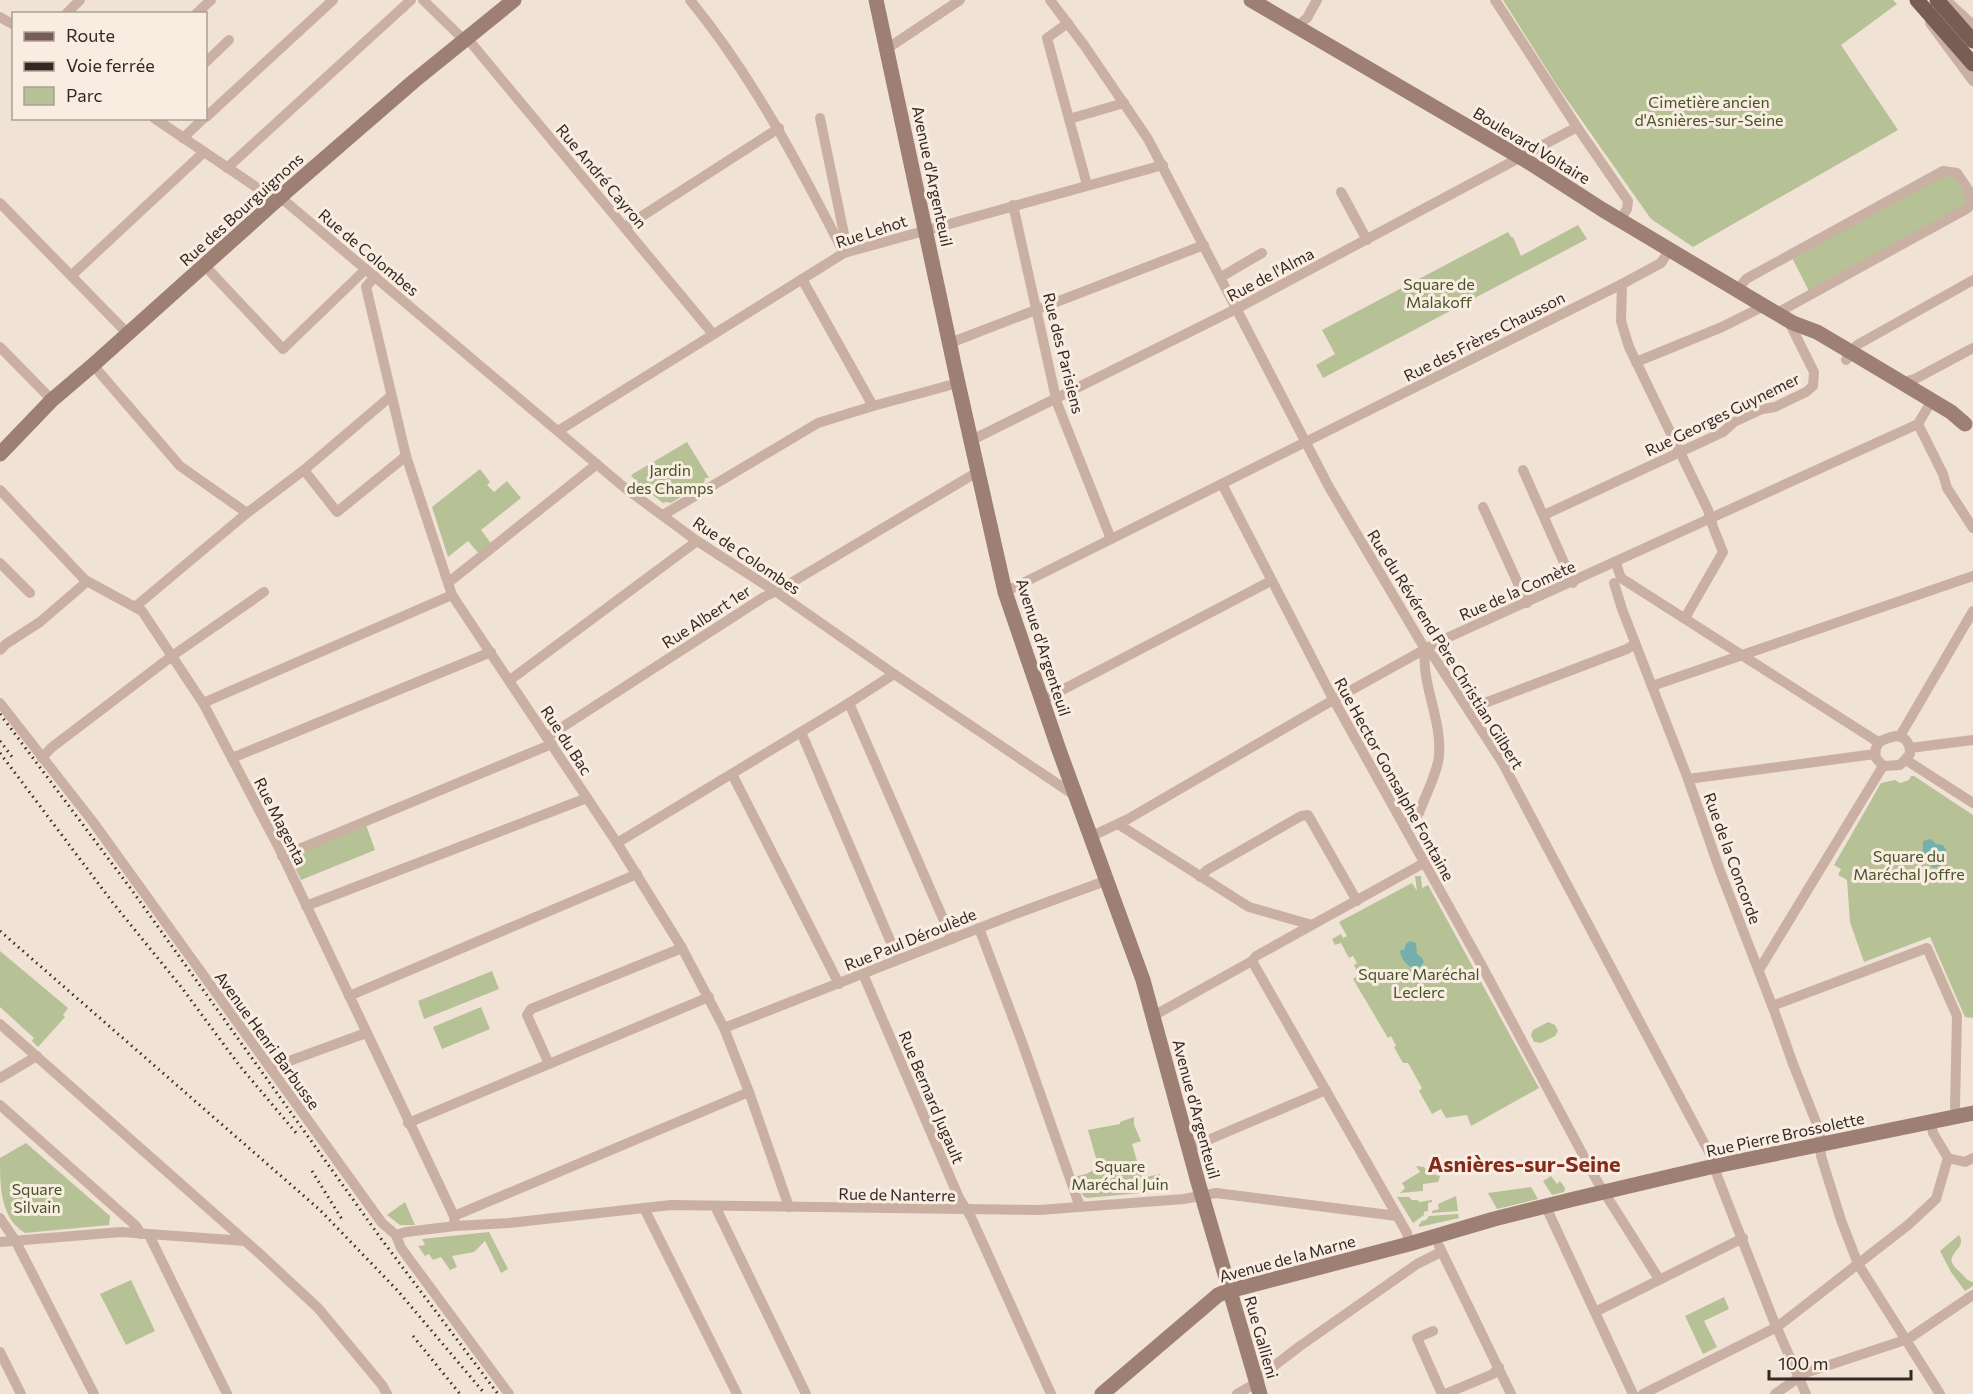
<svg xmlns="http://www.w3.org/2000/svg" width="1973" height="1394" font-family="Commissioner,sans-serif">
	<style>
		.green { fill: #b6c196 }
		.water { fill: #74afac }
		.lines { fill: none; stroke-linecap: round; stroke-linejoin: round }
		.minor { stroke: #cab0a2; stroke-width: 10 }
		.secondary { stroke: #9d7f74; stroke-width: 15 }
		.primary { stroke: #775d55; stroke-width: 15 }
		.rail { stroke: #342825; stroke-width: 3; stroke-dasharray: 1.5 4.5; stroke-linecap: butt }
		.labels { text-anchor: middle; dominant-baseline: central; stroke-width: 6; stroke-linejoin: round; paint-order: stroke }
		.park-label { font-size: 16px; fill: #475328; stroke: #f9ede2 }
		.street-label { font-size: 16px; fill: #342825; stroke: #f9ede2 }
		.district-label { font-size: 22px; font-weight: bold; fill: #852a1b; stroke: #f9ede2 }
	</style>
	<rect width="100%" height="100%" fill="#f1e2d6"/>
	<g class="green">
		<path d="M 1503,0 L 1893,0 L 1897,4 L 1841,45 L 1898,130 L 1693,247 L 1651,219 L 1556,84 Z"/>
		<path d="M 1950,170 L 1971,203 L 1811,295 L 1790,254 Z"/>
		<path d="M 1578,225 L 1587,239 L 1323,378 L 1316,365 L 1335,354 L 1322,330 L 1508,232 L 1512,238 L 1513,237 L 1521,256 Z"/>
		<path d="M 687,442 L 709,478 L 705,478 L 704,483 L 671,503 L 666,502 L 663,503 L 636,482 L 631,475 Z"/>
		<path d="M 480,469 L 490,482 L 487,485 L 494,492 L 507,481 L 521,498 L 481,530 L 493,546 L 481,556 L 468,541 L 448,557 L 432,507 Z"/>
		<path d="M 1911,776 L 1914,776 L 1973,815 L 1973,1018 L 1965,1017 L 1930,937 L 1864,962 L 1850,922 L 1847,880 L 1838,875 L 1841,869 L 1834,865 L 1881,783 L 1895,780 L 1900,783 L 1909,780 Z"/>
		<path d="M 366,825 L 375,850 L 301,880 L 291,859 L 293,855 Z"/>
		<path d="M 1415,876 L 1421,876 L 1422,888 L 1428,885 L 1539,1088 L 1471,1126 L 1467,1115 L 1446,1118 L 1441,1109 L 1432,1114 L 1419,1091 L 1422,1088 L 1408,1063 L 1403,1063 L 1394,1047 L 1396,1046 L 1391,1036 L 1388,1038 L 1353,979 L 1359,975 L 1354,965 L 1357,963 L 1353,956 L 1349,958 L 1341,943 L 1335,945 L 1332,939 L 1341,934 L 1343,938 L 1347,936 L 1339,922 L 1412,883 L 1417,891 Z"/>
		<path d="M 0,951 L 68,1008 L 63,1015 L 65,1017 L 38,1047 L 32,1041 L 34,1038 L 0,1007 Z"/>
		<path d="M 492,971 L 499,989 L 424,1019 L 418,1001 Z"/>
		<path d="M 481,1007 L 490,1029 L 442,1049 L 433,1027 Z"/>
		<path d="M 1548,1022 L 1555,1025 L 1558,1031 L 1555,1036 L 1541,1043 L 1534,1042 L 1531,1035 L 1533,1030 Z"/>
		<path d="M 1134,1117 L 1134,1125 L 1141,1141 L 1132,1144 L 1142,1178 L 1160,1174 L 1162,1191 L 1087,1198 L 1083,1196 L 1077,1176 L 1086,1174 L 1101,1166 L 1096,1158 L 1088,1130 L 1120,1124 L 1120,1122 Z"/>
		<path d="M 26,1143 L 110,1216 L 109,1225 L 25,1233 C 0,1218 0,1186 0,1158 Z"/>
		<path d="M 1416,1166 L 1424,1167 L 1429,1173 L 1440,1176 L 1438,1182 L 1423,1184 L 1423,1191 L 1400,1193 L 1405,1188 L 1402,1183 L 1420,1172 Z"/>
		<path d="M 1551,1176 L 1557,1184 L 1560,1181 L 1565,1188 L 1564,1192 L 1552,1195 L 1543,1181 Z"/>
		<path d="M 1531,1187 L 1538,1199 L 1497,1209 L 1488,1193 Z"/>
		<path d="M 1456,1196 L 1458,1211 L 1432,1213 L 1432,1211 L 1439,1209 L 1438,1204 Z"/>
		<path d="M 1397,1197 L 1409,1197 L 1412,1200 L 1418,1200 L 1419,1202 L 1432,1200 L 1432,1202 L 1428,1203 L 1428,1211 L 1424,1212 L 1424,1215 L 1413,1223 Z"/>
		<path d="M 405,1202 L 415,1225 L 400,1225 L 387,1215 Z"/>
		<path d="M 1458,1214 L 1459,1218 L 1419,1227 L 1419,1224 L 1421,1223 L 1421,1221 L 1426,1220 L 1429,1216 Z"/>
		<path d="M 489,1232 L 508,1269 L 501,1273 L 485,1241 L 474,1252 L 452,1256 L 457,1267 L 450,1270 L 441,1257 L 433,1260 L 429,1254 L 425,1256 L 418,1246 L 425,1245 L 422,1239 Z"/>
		<path d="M 1959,1235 C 1968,1249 1944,1253 1954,1266 C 1956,1269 1959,1271 1961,1273 C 1966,1278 1966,1280 1973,1282 L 1973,1286 L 1965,1291 L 1951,1272 L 1940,1251 Z"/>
		<path d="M 131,1280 L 155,1331 L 126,1345 L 100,1294 Z"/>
		<path d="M 1724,1297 L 1729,1309 L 1704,1321 L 1717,1347 L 1703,1354 L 1685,1316 Z"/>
	</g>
	<g class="water">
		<path d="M 1931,839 L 1936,844 L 1943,845 L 1946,850 L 1941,865 L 1934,868 L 1929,863 L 1921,862 L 1919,858 L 1923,849 L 1923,841 Z"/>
		<path d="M 1410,941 L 1416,943 L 1417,954 L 1422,958 L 1424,962 L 1417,971 C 1408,965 1401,962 1400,950 L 1404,950 L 1406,944 Z"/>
	</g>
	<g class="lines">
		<g class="minor">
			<path d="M 423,0 L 461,37 L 472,44 L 713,334"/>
			<path d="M 690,0 C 753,77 799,165 844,253"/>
			<path d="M 1050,0 L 1084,45 L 1148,139 L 1329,487 L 1425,649 L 1434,657 L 1502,762 L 1711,1156 L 1718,1178 L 1773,1319 L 1806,1394"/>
			<path d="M 1495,0 L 1577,127 L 1628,201 L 1627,209 L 1620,220"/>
			<path d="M 1946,0 L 1973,25"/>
			<path d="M 66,14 L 80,0"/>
			<path d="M 196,14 L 211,0"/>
			<path d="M 0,17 L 14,25"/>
			<path d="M 1068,23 L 1047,38 L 1087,185"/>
			<path d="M 1930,23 L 1973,81"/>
			<path d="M 1296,27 L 1307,18 L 1317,0"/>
			<path d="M 888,48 L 960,0"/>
			<path d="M 206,62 L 229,40"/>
			<path d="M 206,117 L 333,0"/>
			<path d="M 154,118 L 271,197 L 286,202 L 625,488 L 697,541 L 775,591 L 894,674 L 1077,797"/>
			<path d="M 820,118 L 844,234 L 844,250"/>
			<path d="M 1069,119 L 1124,103"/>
			<path d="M 183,138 L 204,118"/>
			<path d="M 227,168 L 411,0"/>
			<path d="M 1341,192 L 1367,240"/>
			<path d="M 0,203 L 128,334"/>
			<path d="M 1013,205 L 1057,403 L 1111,539"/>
			<path d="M 625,227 L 779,128"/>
			<path d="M 205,266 L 283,349 L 366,269"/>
			<path d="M 72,275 L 203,153"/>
			<path d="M 375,276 L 366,287 L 406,456 L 452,595 L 617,843 L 682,948 L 724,1028 L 749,1092 L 789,1207"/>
			<path d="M 1221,277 L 1262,253"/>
			<path d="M 802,279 L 873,406"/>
			<path d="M 1622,284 L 1621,321 L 1629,347 L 1708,510 L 1713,527 L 1723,552 L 1685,618"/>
			<path d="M 1738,289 L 1746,279 L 1943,171 L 1957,173 L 1969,191 L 1971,203 L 1973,203"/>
			<path d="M 1777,313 L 1968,208 L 1971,203"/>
			<path d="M 950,343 L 1204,245"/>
			<path d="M 0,347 L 52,400"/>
			<path d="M 1846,360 L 1857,345 L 1973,280"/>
			<path d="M 1636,362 L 1722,327 L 1764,306"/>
			<path d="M 93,365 L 180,466 L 247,513"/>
			<path d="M 1902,382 L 1915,379 L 1973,348"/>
			<path d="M 1918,424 L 1943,474 L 1947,488 L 1973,528"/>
			<path d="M 558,431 L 844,253 L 1163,165"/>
			<path d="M 972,440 L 1236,309 L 1577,127"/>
			<path d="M 304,470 L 337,512 L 406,456"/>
			<path d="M 1523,470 L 1573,583"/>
			<path d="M 1222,484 L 1330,693 L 1482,966 L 1597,1181 L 1659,1279"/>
			<path d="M 0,490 L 85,580 L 142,611 L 203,703 L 280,850 L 454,1216 L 455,1226"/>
			<path d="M 1483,507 L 1527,603"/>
			<path d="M 663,515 L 818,423 L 873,406 L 958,383"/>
			<path d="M 1544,515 L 1706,440 L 1723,432 L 1734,422 L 1762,409 L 1775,407 L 1806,392 L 1813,386 L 1814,372 L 1788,320"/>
			<path d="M 0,563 L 30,593"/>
			<path d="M 1616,563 L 1621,578 L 1878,742"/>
			<path d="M 449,582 L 597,464"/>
			<path d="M 1614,583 L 1622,609 L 1688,779 L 1720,871 L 1775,1013 L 1793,1064 L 1820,1132 L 1821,1156 L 1841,1220 L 1858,1264 L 1940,1394"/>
			<path d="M 1005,592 L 1622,284 L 1661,263 L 1670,249"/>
			<path d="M 135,607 L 247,513 L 304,470 L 391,396"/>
			<path d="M 0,650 L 6,644 L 40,622 L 83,585 L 85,580"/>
			<path d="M 510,680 L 697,541"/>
			<path d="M 1652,686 L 1973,576"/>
			<path d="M 1043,700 L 1271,581"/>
			<path d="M 0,703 L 93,822 L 382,1223 L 396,1235 L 401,1248 L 509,1394"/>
			<path d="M 203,703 L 452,595"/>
			<path d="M 849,703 L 952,939"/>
			<path d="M 1469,709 L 1627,649 L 1635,644"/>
			<path d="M 801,732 L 898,959"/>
			<path d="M 1896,736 C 1906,737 1910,743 1910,754 L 1900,765 L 1883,766 L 1876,758 C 1873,742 1882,739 1896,736 Z"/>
			<path d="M 1900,736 L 1973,611"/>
			<path d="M 547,737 L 764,597 L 784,587 L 979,471"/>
			<path d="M 1910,748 L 1973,740"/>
			<path d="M 42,758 L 51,748 L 172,656 L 264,592"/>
			<path d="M 232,758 L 491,652"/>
			<path d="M 1906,760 L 1973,803"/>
			<path d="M 732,774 L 839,984"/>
			<path d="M 1688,779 L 1875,754"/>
			<path d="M 1118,824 L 1249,907 L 1312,925"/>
			<path d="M 1403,824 L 1415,817 L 1419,813 C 1425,796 1438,772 1439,755 C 1442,719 1421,684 1425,649"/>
			<path d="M 1092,836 L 1128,819 L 1328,703 L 1438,642 L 1918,424 L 1928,407"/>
			<path d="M 617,843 L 849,703 L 894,674"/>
			<path d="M 282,856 L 552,744"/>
			<path d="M 1200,877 L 1207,870 L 1301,816 L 1308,815 L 1357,901"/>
			<path d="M 306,906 L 587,798"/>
			<path d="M 979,928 L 1022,1042 L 1080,1207"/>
			<path d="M 1252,961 L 1407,1233 L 1409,1244"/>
			<path d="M 1759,970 L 1883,766"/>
			<path d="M 863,974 L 959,1198 L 971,1217 L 1051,1394"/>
			<path d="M 349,996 L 637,874"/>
			<path d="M 1772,1006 L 1927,948 L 1957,1016 L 1955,1107 L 1957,1117"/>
			<path d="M 1153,1016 L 1252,961 L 1256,956 L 1424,863"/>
			<path d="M 0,1024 L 260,1254 L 318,1308 L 382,1385 L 387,1394"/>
			<path d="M 724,1028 L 1018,913 L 1108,880"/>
			<path d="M 549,1064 L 527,1015 L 531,1009 L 682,948"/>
			<path d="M 270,1068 L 366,1033"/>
			<path d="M 0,1078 L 37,1056"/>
			<path d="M 0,1105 L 136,1226 L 141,1234"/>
			<path d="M 1931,1122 L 1933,1133 L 1948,1158"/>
			<path d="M 408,1123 L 709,997"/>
			<path d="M 1189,1148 L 1326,1090"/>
			<path d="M 1948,1158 L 1965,1162 L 1973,1158"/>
			<path d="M 715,1206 L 806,1394"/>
			<path d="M 1546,1207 L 1633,1394"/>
			<path d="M 644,1208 L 737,1394"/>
			<path d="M 454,1216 L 749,1092"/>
			<path d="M 0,1218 L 15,1240 L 94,1394"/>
			<path d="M 149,1235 L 227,1394"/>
			<path d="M 396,1235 L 406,1232 L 455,1226 L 509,1223 L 671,1205 L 1039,1210 L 1184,1199 L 1216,1193 L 1397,1216"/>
			<path d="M 0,1242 L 121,1232 L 245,1241"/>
			<path d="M 1439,1246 L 1511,1394"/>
			<path d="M 1595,1312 L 1743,1238"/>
			<path d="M 1433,1331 L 1417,1338 L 1442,1394"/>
			<path d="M 0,1352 L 21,1394"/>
			<path d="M 1237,1394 L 1256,1383 L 1266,1372 L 1300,1346 L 1417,1264 L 1441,1252"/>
			<path d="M 1445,1394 L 1493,1374 L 1499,1367"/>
			<path d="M 1643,1394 L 1777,1327 L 1908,1225 L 1936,1199 L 1948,1158"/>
			<path d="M 1775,1394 L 1805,1373 L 1908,1339 L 1973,1295"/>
		</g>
		<g class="secondary">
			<path d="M 876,0 L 958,383 L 1005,592 L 1059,750 L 1143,980 L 1198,1182 L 1260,1394"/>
			<path d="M 1251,0 L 1530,163 L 1603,210 L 1764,306 L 1793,323 L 1817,332 L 1861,358 L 1951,412 L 1965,424"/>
			<path d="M 0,454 L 52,400 L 93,365 L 287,191 L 414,81 L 514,0"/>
			<path d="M 1102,1394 L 1218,1295 L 1225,1292 L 1409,1244 L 1494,1219 L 1574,1199 L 1706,1168 L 1973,1113"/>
		</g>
		<g class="primary">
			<path d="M 1917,0 L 1973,64"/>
			<path d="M 1937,0 L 1973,41"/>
		</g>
		<g class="rail">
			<path d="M 0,714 L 131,889 L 382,1240 L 498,1394"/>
			<path d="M 0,741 L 13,758"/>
			<path d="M 0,753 L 113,903 L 182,988 L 239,1065 L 297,1134"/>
			<path d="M 0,931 L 320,1210 L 398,1291 L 485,1394"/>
			<path d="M 312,1171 L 343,1221"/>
			<path d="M 413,1336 L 460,1394"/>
		</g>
	</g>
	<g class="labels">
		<g class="park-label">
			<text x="1709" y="101">Cimetière ancien<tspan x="1709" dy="18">d'Asnières-sur-Seine</tspan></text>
			<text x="1439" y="283">Square de<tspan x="1439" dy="18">Malakoff</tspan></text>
			<text x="670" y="469">Jardin<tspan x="670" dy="18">des Champs</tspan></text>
			<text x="1909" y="855">Square du<tspan x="1909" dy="18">Maréchal Joffre</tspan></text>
			<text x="1419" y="973">Square Maréchal<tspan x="1419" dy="18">Leclerc</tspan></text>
			<text x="1120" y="1165">Square<tspan x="1120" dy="18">Maréchal Juin</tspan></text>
			<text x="37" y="1188">Square<tspan x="37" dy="18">Silvain</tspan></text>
		</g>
		<g class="street-label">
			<text transform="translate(1532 145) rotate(31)">Boulevard Voltaire</text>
			<text transform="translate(602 176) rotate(50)">Rue André Cayron</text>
			<text transform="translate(933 176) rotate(78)">Avenue d'Argenteuil</text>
			<text transform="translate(241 209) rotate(-42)">Rue des Bourguignons</text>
			<text transform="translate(871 231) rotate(-18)">Rue Lehot</text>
			<text transform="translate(369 252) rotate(40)">Rue de Colombes</text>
			<text transform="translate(1270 274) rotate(-28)">Rue de l'Alma</text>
			<text transform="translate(1484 336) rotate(-27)">Rue des Frères Chausson</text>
			<text transform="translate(1064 353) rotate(76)">Rue des Parisiens</text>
			<text transform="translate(1722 414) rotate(-26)">Rue Georges Guynemer</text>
			<text transform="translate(747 555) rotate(34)">Rue de Colombes</text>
			<text transform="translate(1517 590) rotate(-24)">Rue de la Comète</text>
			<text transform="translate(706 616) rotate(-33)">Rue Albert 1er</text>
			<text transform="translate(1044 647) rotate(72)">Avenue d'Argenteuil</text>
			<text transform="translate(1446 649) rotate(58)">Rue du Révérend Père Christian Gilbert</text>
			<text transform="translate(567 740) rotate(57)">Rue du Bac</text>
			<text transform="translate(1395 779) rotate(61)">Rue Hector Gonsalphe Fontaine</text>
			<text transform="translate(281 821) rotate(63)">Rue Magenta</text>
			<text transform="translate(1733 858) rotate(70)">Rue de la Concorde</text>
			<text transform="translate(910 939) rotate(-22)">Rue Paul Déroulède</text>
			<text transform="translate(268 1040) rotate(54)">Avenue Henri Barbusse</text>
			<text transform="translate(932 1097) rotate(67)">Rue Bernard Jugault</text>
			<text transform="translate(1197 1109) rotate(75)">Avenue d'Argenteuil</text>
			<text transform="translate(1785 1134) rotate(-12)">Rue Pierre Brossolette</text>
			<text transform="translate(897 1194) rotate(1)">Rue de Nanterre</text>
			<text transform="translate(1287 1258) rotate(-15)">Avenue de la Marne</text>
			<text transform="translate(1262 1337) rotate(74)">Rue Gallieni</text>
		</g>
		<g class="district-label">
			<text x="1524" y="1163">Asnières-sur-Seine</text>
		</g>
	</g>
	<rect x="12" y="12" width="195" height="108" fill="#f9ede2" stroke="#aa9e96" stroke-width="1.5"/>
	<rect x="24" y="32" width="30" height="9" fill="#775d55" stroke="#aa9e96" stroke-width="1.5"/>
	<text x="66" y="42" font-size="18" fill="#342825">Route</text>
	<rect x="24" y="62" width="30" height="9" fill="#342825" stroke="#aa9e96" stroke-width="1.5"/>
	<text x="66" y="72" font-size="18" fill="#342825">Voie ferrée</text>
	<rect x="24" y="87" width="30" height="18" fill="#b6c196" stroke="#aa9e96" stroke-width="1.5"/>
	<text x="66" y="102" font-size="18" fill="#342825">Parc</text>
	<path d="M1769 1370v9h142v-9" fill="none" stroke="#342825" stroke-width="3"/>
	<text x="1778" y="1370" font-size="18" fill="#342825" stroke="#f9ede2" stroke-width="4.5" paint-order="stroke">100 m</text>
</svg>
